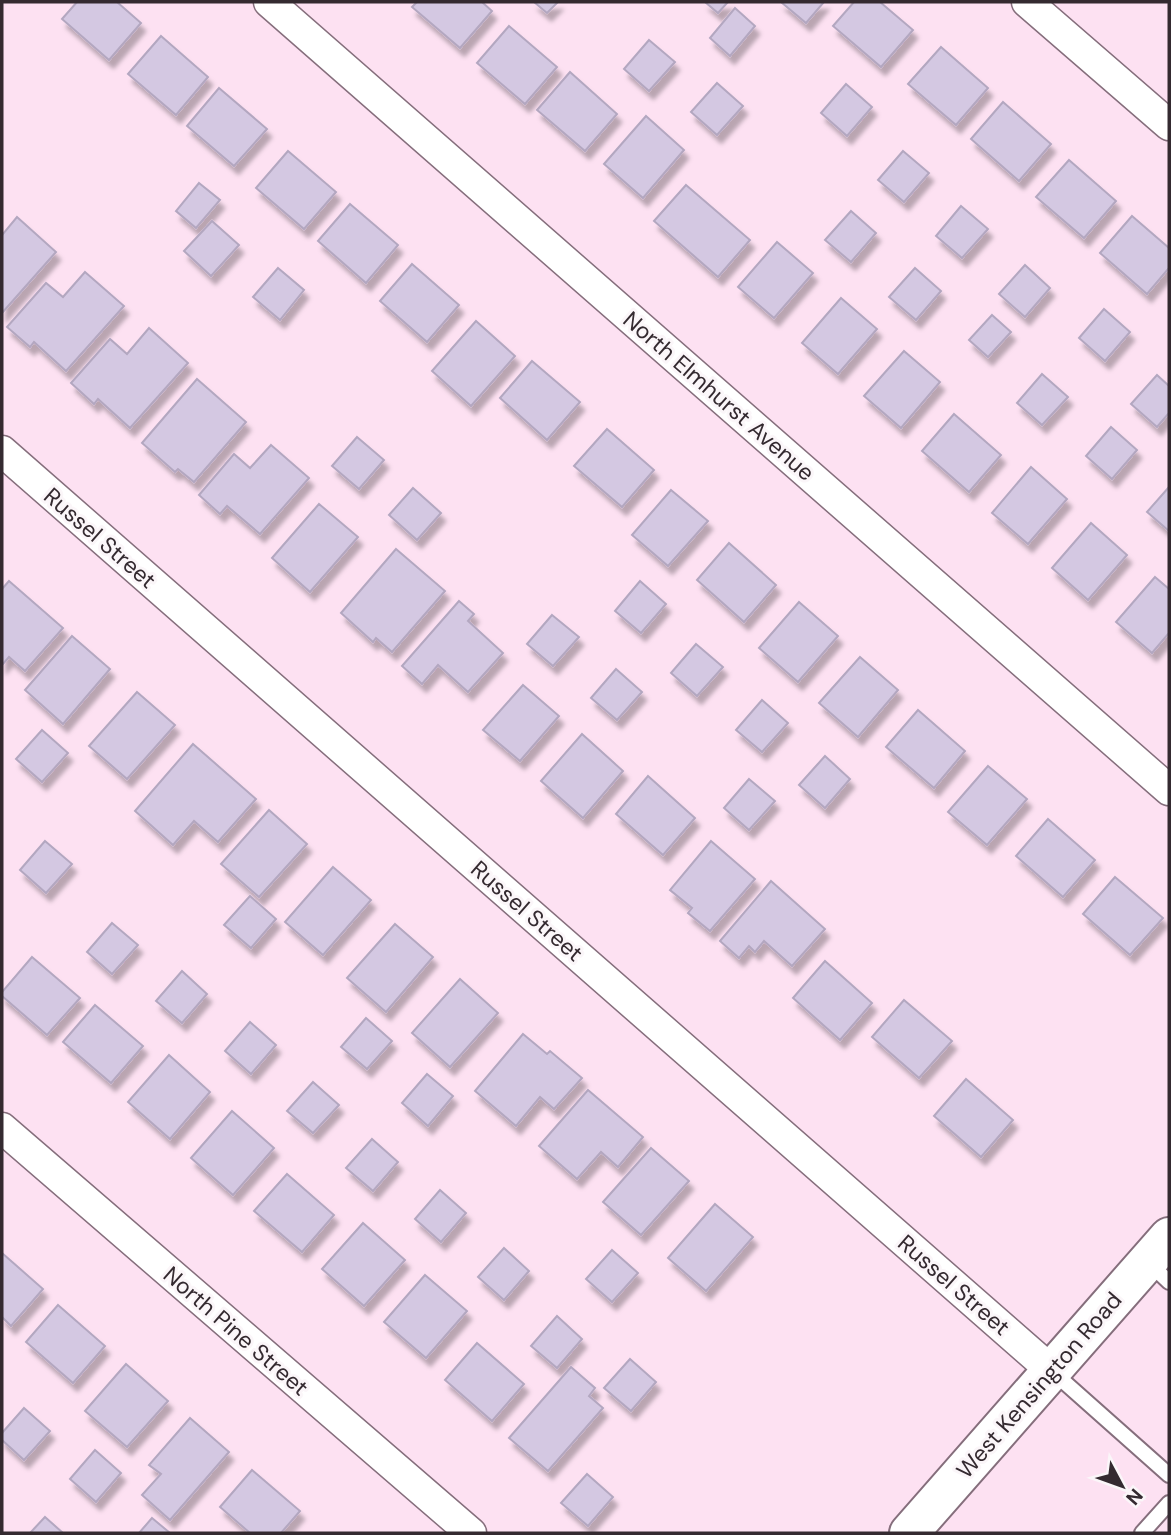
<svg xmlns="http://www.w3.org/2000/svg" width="1171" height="1535" font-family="'DM Sans',sans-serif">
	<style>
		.building { fill: #d4c8e2; stroke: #b3a7c0; stroke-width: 2; filter: url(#shadow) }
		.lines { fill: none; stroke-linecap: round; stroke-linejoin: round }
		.lane-casing { stroke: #856e7c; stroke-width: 18 }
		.street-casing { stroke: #856e7c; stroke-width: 33 }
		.secondary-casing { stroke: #856e7c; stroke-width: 42 }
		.lane { stroke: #fff; stroke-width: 14 }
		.street { stroke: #fff; stroke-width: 30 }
		.secondary { stroke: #fff; stroke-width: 38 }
		.labels { text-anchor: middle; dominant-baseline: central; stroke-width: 6; stroke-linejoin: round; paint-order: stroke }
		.street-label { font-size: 23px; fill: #342a30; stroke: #fbf6f9 }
	</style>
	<defs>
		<filter id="shadow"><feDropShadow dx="4.5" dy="8" stdDeviation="2" flood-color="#0004"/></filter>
	</defs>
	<rect width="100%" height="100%" fill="#fde1f2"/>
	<g class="building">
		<path d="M 77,2 L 117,2 L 141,23 L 109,60 L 62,19 Z"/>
		<path d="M 417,2 L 482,2 L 492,11 L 460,48 L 412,7 Z"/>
		<path d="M 534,2 L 558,2 L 547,13 Z"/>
		<path d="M 705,2 L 728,2 L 718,13 Z"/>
		<path d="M 781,2 L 824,2 L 806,23 Z"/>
		<path d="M 854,2 L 880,2 L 913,30 L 881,67 L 833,26 Z"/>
		<path d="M 735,8 L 755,26 L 730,56 L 710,38 Z"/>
		<path d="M 509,26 L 557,67 L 525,104 L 477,63 Z"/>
		<path d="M 161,36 L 208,77 L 176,115 L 128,74 Z"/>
		<path d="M 649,40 L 675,62 L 649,91 L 624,69 Z"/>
		<path d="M 941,47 L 988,88 L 956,125 L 908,84 Z"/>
		<path d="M 570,72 L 617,114 L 585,151 L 537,110 Z"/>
		<path d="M 717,83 L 743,106 L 717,135 L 691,112 Z"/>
		<path d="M 846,84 L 872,107 L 847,136 L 821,113 Z"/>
		<path d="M 219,88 L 267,129 L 234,166 L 187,126 Z"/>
		<path d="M 1003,102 L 1051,144 L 1019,181 L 971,139 Z"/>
		<path d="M 646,116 L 684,150 L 643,198 L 604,164 Z"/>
		<path d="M 288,151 L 336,192 L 304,229 L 256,188 Z"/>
		<path d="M 903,151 L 929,173 L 904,202 L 878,180 Z"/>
		<path d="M 1069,160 L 1116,201 L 1084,238 L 1036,197 Z"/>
		<path d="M 199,183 L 220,200 L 196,228 L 176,211 Z"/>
		<path d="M 686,185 L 750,240 L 718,277 L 654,221 Z"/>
		<path d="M 350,204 L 398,245 L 366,283 L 318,241 Z"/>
		<path d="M 961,206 L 988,229 L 962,258 L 936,236 Z"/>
		<path d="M 851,211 L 876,233 L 851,262 L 825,240 Z"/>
		<path d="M 1132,216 L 1169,248 L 1169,268 L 1147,294 L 1100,253 Z"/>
		<path d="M 17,217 L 56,252 L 2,313 L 2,235 Z"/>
		<path d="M 212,221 L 239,245 L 211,276 L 184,251 Z"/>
		<path d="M 777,242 L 813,273 L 774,318 L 738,287 Z"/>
		<path d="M 412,264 L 459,305 L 427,342 L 380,301 Z"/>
		<path d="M 1025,265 L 1050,288 L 1025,317 L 999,294 Z"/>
		<path d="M 278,268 L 304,290 L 280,320 L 253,297 Z"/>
		<path d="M 915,268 L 941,291 L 916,320 L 889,297 Z"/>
		<path d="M 85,272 L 124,306 L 66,371 L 34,342 L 30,347 L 7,327 L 46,283 L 63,297 Z"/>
		<path d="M 841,298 L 877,329 L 838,374 L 802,343 Z"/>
		<path d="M 1104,309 L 1130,332 L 1105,361 L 1079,338 Z"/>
		<path d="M 992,315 L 1011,332 L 988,357 L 969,340 Z"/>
		<path d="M 476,321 L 515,356 L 471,406 L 432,371 Z"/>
		<path d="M 149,328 L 188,363 L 130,428 L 98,399 L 94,404 L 71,383 L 110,339 L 127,354 Z"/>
		<path d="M 904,351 L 940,382 L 901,428 L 864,396 Z"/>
		<path d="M 532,361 L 580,402 L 547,440 L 500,398 Z"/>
		<path d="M 1042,374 L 1068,397 L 1042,425 L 1017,403 Z"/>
		<path d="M 1157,375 L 1169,386 L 1169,413 L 1157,427 L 1131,404 Z"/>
		<path d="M 197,379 L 246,422 L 194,482 L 178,469 L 175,472 L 142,443 Z"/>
		<path d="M 954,414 L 1001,455 L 969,492 L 922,451 Z"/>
		<path d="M 1111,427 L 1137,450 L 1112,479 L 1086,456 Z"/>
		<path d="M 607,429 L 654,470 L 622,507 L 574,466 Z"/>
		<path d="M 357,437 L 384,460 L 359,489 L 332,466 Z"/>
		<path d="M 271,445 L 309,478 L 260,534 L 227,506 L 220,514 L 199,495 L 234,454 L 250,468 Z"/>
		<path d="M 1031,467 L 1067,499 L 1028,544 L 992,513 Z"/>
		<path d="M 1169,487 L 1169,531 L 1147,512 Z"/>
		<path d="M 413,488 L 441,513 L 417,540 L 389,515 Z"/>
		<path d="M 671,490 L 708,521 L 668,566 L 632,535 Z"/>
		<path d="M 319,504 L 358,537 L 310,592 L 272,558 Z"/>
		<path d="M 1091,523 L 1127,555 L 1088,600 L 1052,568 Z"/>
		<path d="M 729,543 L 776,585 L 744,622 L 697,580 Z"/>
		<path d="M 396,549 L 445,591 L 392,652 L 376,638 L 373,642 L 341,613 Z"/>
		<path d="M 1155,577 L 1169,589 L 1169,633 L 1152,653 L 1116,622 Z"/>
		<path d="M 9,581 L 63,628 L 25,671 L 9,657 L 2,665 L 2,589 Z"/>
		<path d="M 640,581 L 666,604 L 641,633 L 615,611 Z"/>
		<path d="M 459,601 L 474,614 L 468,621 L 503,653 L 468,692 L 438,665 L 422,684 L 402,666 Z"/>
		<path d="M 799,602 L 838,636 L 798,682 L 759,648 Z"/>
		<path d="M 552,615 L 579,637 L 553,666 L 527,644 Z"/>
		<path d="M 72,636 L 110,669 L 63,724 L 25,690 Z"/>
		<path d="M 696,644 L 723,667 L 697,696 L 671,673 Z"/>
		<path d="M 860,657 L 898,690 L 858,737 L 819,703 Z"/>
		<path d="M 616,669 L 642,692 L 617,720 L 591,698 Z"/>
		<path d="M 523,685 L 559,716 L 520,761 L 483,730 Z"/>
		<path d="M 137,692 L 175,725 L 127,779 L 89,746 Z"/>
		<path d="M 762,700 L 788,723 L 762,752 L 736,730 Z"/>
		<path d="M 918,710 L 965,751 L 934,788 L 886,747 Z"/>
		<path d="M 42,730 L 68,753 L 42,782 L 16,759 Z"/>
		<path d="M 582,734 L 623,771 L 583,818 L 541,781 Z"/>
		<path d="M 193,744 L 256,799 L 218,842 L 194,821 L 173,845 L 135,811 Z"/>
		<path d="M 825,756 L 850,779 L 825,808 L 799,785 Z"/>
		<path d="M 988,766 L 1027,799 L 987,845 L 948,812 Z"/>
		<path d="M 648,776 L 695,818 L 663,855 L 616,814 Z"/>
		<path d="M 749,779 L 775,801 L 749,830 L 724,808 Z"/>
		<path d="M 269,810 L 307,844 L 259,897 L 221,864 Z"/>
		<path d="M 1048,819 L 1095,860 L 1063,897 L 1016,856 Z"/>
		<path d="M 45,841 L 72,864 L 46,893 L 20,870 Z"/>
		<path d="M 711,841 L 755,879 L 710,931 L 688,913 L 692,908 L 670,890 Z"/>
		<path d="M 333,867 L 371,900 L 323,955 L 285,922 Z"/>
		<path d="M 1115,877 L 1163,918 L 1130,955 L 1083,914 Z"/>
		<path d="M 771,881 L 825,929 L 792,966 L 764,941 L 755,952 L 749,946 L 739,958 L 720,941 Z"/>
		<path d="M 250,896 L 276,919 L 251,948 L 224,925 Z"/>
		<path d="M 112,923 L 138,945 L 112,974 L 87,952 Z"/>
		<path d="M 395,924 L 433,957 L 386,1012 L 347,978 Z"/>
		<path d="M 32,957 L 80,998 L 47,1035 L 2,996 L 2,992 Z"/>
		<path d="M 825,961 L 872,1003 L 840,1040 L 793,998 Z"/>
		<path d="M 182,971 L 207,994 L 182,1023 L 156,1001 Z"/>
		<path d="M 460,979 L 498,1013 L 450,1067 L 412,1033 Z"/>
		<path d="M 904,1000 L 952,1041 L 919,1078 L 872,1037 Z"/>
		<path d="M 95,1005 L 143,1046 L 111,1083 L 63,1042 Z"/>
		<path d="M 366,1018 L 392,1041 L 367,1069 L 341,1047 Z"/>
		<path d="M 250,1022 L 276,1045 L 251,1074 L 225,1051 Z"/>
		<path d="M 523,1034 L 547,1054 L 550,1051 L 582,1078 L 554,1109 L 540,1097 L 516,1126 L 475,1091 Z"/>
		<path d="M 169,1055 L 210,1092 L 170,1139 L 128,1102 Z"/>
		<path d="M 427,1074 L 453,1096 L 428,1126 L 402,1103 Z"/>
		<path d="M 966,1079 L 1013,1120 L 981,1157 L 934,1116 Z"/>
		<path d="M 313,1082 L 339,1105 L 313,1133 L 287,1111 Z"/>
		<path d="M 588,1090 L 643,1137 L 618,1167 L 601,1152 L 577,1179 L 539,1146 Z"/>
		<path d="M 232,1111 L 274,1148 L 233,1195 L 191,1158 Z"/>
		<path d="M 372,1139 L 398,1162 L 373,1191 L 346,1168 Z"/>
		<path d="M 651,1148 L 689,1181 L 641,1235 L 603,1202 Z"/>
		<path d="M 287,1174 L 334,1215 L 302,1252 L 254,1211 Z"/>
		<path d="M 440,1190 L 466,1213 L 441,1242 L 415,1219 Z"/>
		<path d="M 715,1204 L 753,1237 L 706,1291 L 668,1258 Z"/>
		<path d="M 363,1223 L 405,1260 L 364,1306 L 322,1269 Z"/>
		<path d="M 504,1248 L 529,1271 L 504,1300 L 478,1277 Z"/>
		<path d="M 612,1250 L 638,1273 L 612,1302 L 586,1279 Z"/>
		<path d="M 2,1253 L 43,1289 L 11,1326 L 2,1317 Z"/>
		<path d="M 425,1275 L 467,1311 L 426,1358 L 384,1322 Z"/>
		<path d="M 58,1305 L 105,1346 L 73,1383 L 26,1342 Z"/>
		<path d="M 557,1316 L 582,1339 L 557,1368 L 531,1346 Z"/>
		<path d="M 477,1343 L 524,1384 L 492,1421 L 445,1380 Z"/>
		<path d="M 630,1359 L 656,1382 L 631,1411 L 604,1388 Z"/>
		<path d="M 126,1364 L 168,1401 L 127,1447 L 85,1411 Z"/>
		<path d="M 571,1367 L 595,1388 L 589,1396 L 603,1408 L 548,1471 L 509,1438 Z"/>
		<path d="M 24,1408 L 50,1431 L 24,1460 L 2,1440 L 2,1433 Z"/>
		<path d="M 190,1418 L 229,1452 L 170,1520 L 142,1495 L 161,1474 L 149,1465 Z"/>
		<path d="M 95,1450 L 121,1473 L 96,1502 L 70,1479 Z"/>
		<path d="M 252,1470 L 300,1511 L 281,1533 L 250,1533 L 220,1507 Z"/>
		<path d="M 587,1474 L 613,1497 L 588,1526 L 561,1503 Z"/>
		<path d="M 45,1517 L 63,1533 L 30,1533 Z"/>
		<path d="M 152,1518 L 170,1533 L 139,1533 Z"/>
	</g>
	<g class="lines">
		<g class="lane-casing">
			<g id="lane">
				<path d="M 1149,1263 L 1169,1282"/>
				<path d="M 1053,1372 L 1169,1475"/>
				<path d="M 1142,1533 L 1169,1503"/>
			</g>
		</g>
		<g class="street-casing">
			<g id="street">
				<path d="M 269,2 L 1169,790"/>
				<path d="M 1027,2 L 1169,125"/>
				<path d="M 2,451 L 1052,1371"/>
				<path d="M 2,1128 L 471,1533"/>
			</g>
		</g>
		<g class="secondary-casing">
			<path id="secondary" d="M 909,1533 L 1169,1237"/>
		</g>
		<use href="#lane" class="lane"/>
		<use href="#street" class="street"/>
		<use href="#secondary" class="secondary"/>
	</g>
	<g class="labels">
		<g class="street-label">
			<text transform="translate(719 396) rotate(41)">North Elmhurst Avenue</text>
			<text transform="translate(100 538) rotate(41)">Russel Street</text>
			<text transform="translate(527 911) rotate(41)">Russel Street</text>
			<text transform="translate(954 1285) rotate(41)">Russel Street</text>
			<text transform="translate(236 1331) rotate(41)">North Pine Street</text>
			<text transform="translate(1039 1385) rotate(-49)">West Kensington Road</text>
		</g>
	</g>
	<rect width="1171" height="1535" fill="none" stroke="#342a30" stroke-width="7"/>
	<g transform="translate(1122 1486) rotate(131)" stroke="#fbf6f9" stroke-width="5" paint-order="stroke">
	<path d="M0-5L12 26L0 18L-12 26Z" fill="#342a30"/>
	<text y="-10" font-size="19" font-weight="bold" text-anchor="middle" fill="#342a30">N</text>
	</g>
</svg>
